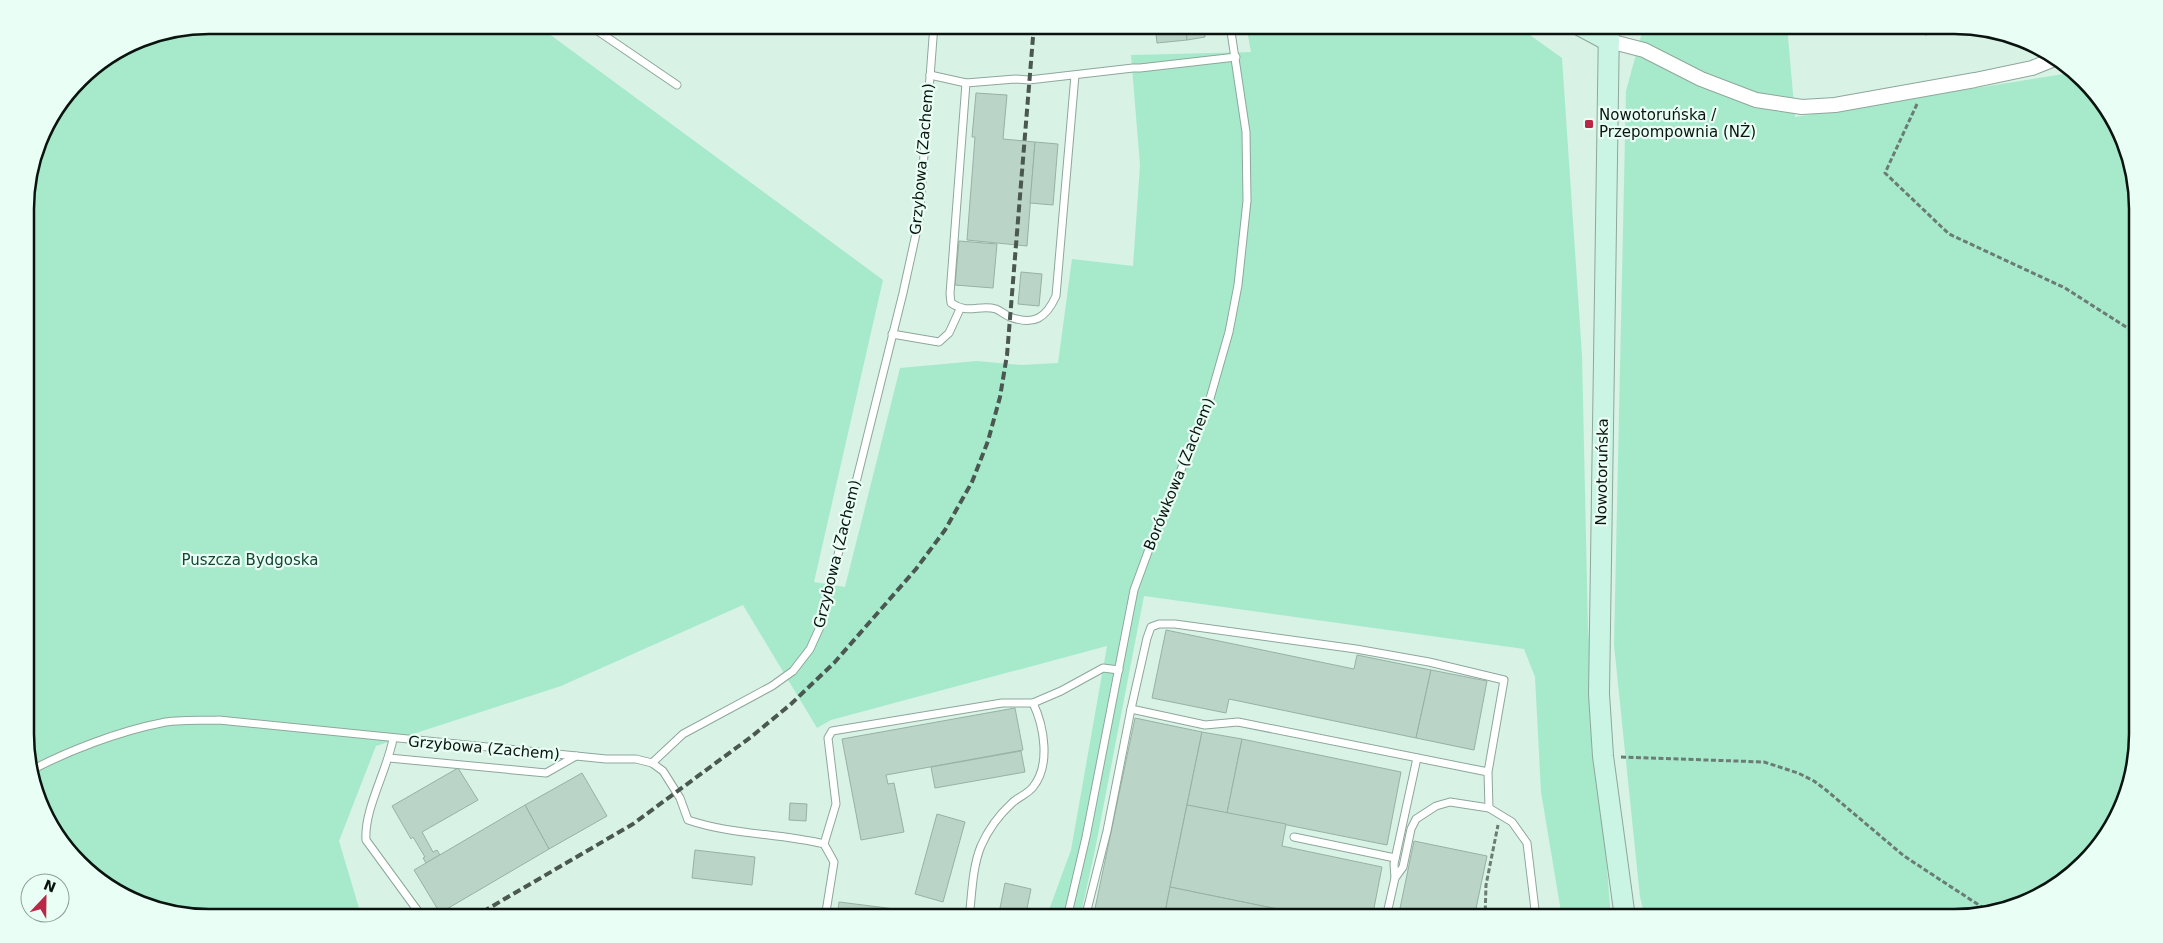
<svg xmlns="http://www.w3.org/2000/svg" width="2163" height="943" font-family="'DejaVu Sans',sans-serif">
	<style>
		.green { fill: #a6eacb }
		.building { fill: #bad4c7; stroke: #98b1a5 }
		.lines { fill: none; stroke-linecap: round; stroke-linejoin: round }
		.lane-casing { stroke: #8ea79b; stroke-width: 9 }
		.street-casing { stroke: #8ea79b; stroke-width: 16 }
		.secondary-casing { stroke: #8ea79b; stroke-width: 22 }
		.path { stroke: #6b7c74; stroke-width: 3; stroke-dasharray: 5 2.5; stroke-linecap: butt }
		.lane { stroke: #fff; stroke-width: 7 }
		.street { stroke: #fff; stroke-width: 14 }
		.secondary { stroke: #caf4e4; stroke-width: 20 }
		.rail { stroke: #4a5851; stroke-width: 4; stroke-dasharray: 8 4; stroke-linecap: butt }
		.poi-dot { fill: #b92847; stroke: #e9fef4; stroke-width: 2 }
		.labels { text-anchor: middle; dominant-baseline: central; stroke-width: 4.5; stroke-linejoin: round; paint-order: stroke }
		.poi-label { font-size: 15px; fill: #0a130f; stroke: #e9fef4; text-anchor: start }
		.street-label { font-size: 15px; fill: #0a130f; stroke: #e9fef4 }
		.park-label { font-size: 15px; fill: #124633; stroke: #e9fef4 }
		.rim { fill: none; stroke: #0a130f; stroke-width: 2.5 }
	</style>
	<rect width="100%" height="100%" fill="#d8f2e5"/>
	<g class="green">
		<path d="M 209,25 L 537,25 L 883,280 L 814,582 L 845,587 L 900,368 L 977,361 L 1021,365 L 1058,363 L 1072,259 L 1133,266 L 1140,165 L 1131,55 L 1251,52 L 1246,25 L 1516,25 L 1562,58 L 1582,355 L 1588,629 L 1611,918 L 1562,918 L 1541,792 L 1535,677 L 1524,649 L 1144,596 L 1095,850 L 1080,918 L 1046,918 L 1071,850 L 1107,646 L 831,720 L 817,728 L 743,605 L 561,686 L 376,746 L 339,841 L 362,918 L 209,918 L 139,904 L 97,880 L 63,846 L 39,805 L 27,758 L 25,197 L 44,128 L 87,71 L 139,39 Z"/>
		<path d="M 1644,25 L 1787,25 L 1795,117 L 2076,72 L 2100,97 L 2124,139 L 2136,185 L 2138,734 L 2124,804 L 2100,846 L 2057,887 L 2014,908 L 1966,918 L 1645,918 L 1640,897 L 1614,645 L 1626,91 Z"/>
	</g>
	<g class="building">
		<path d="M 1155,25 L 1186,25 L 1187,40 L 1157,43 Z"/>
		<path d="M 1186,25 L 1204,25 L 1205,37 L 1187,40 Z"/>
		<path d="M 1886,25 L 1945,25 L 1946,32 L 1925,35 L 1924,27 L 1887,33 Z"/>
		<path d="M 976,93 L 1007,95 L 1003,139 L 1035,142 L 1027,246 L 967,240 L 975,137 L 972,137 Z"/>
		<path d="M 1035,142 L 1058,144 L 1053,205 L 1030,203 Z"/>
		<path d="M 959,241 L 997,244 L 993,288 L 955,285 Z"/>
		<path d="M 1021,272 L 1042,274 L 1039,306 L 1018,304 Z"/>
		<path d="M 1166,630 L 1354,669 L 1357,655 L 1431,670 L 1416,738 L 1229,699 L 1226,713 L 1152,698 Z"/>
		<path d="M 1431,670 L 1487,681 L 1474,750 L 1416,738 Z"/>
		<path d="M 1015,708 L 1023,750 L 886,775 L 888,784 L 894,783 L 904,832 L 861,840 L 842,739 Z"/>
		<path d="M 1135,718 L 1202,732 L 1170,887 L 1164,918 L 1093,918 Z"/>
		<path d="M 1202,732 L 1242,739 L 1227,813 L 1187,805 Z"/>
		<path d="M 1242,739 L 1401,772 L 1387,845 L 1227,813 Z"/>
		<path d="M 1021,751 L 1025,772 L 935,788 L 931,767 Z"/>
		<path d="M 458,768 L 478,800 L 422,832 L 433,852 L 437,850 L 440,855 L 426,863 L 423,858 L 425,857 L 413,837 L 411,839 L 392,806 Z"/>
		<path d="M 582,773 L 607,816 L 549,849 L 525,805 Z"/>
		<path d="M 790,803 L 807,804 L 806,821 L 789,820 Z"/>
		<path d="M 525,805 L 549,849 L 440,913 L 414,870 Z"/>
		<path d="M 1187,805 L 1286,824 L 1282,846 L 1382,867 L 1372,918 L 1321,918 L 1170,887 Z"/>
		<path d="M 937,814 L 965,822 L 943,902 L 915,894 Z"/>
		<path d="M 1414,841 L 1487,856 L 1474,918 L 1398,918 Z"/>
		<path d="M 695,850 L 755,857 L 752,885 L 692,878 Z"/>
		<path d="M 1005,883 L 1031,889 L 1025,918 L 998,918 Z"/>
		<path d="M 1170,887 L 1321,918 L 1164,918 Z"/>
		<path d="M 839,902 L 959,917 L 959,918 L 837,918 Z"/>
	</g>
	<g class="lines">
		<g class="lane-casing">
			<g id="lane">
				<path d="M 589,25 L 677,85"/>
				<path d="M 930,75 L 966,83"/>
				<path d="M 1075,75 L 1056,296 C 1046,318 1034,326 1010,317 C 1005,315 1001,311 996,309 C 979,304 969,315 951,303 L 950,294 L 966,83 L 1015,79 L 1029,80 L 1133,68 L 1140,68 L 1236,57"/>
				<path d="M 892,334 L 939,342 L 949,333 L 960,309"/>
				<path d="M 393,739 C 387,771 364,809 366,840 L 423,918"/>
				<path d="M 389,758 L 546,773 L 576,756"/>
				<path d="M 652,763 L 683,734 L 772,686 L 793,671 L 810,649 L 820,627 L 903,293 L 919,220 L 934,25"/>
				<path d="M 30,771 C 67,751 120,731 161,723 C 179,719 200,721 219,720 L 606,759 L 636,759 L 652,763 L 663,771 L 680,798 L 688,820 C 732,835 779,833 824,844 L 834,862 L 825,918"/>
				<path d="M 1488,772 L 1238,722 L 1205,725 L 1131,709 L 1147,638 L 1151,627 L 1159,624 L 1175,624 L 1356,649 L 1429,662 L 1504,680 L 1488,772 L 1489,808 L 1512,822 L 1527,843 L 1536,918"/>
				<path d="M 1294,837 L 1395,858"/>
				<path d="M 824,844 L 836,804 L 828,738 L 832,731 L 1002,703 L 1033,703 L 1061,691 L 1103,668 L 1119,670"/>
				<path d="M 1395,878 L 1394,864 L 1417,758"/>
				<path d="M 969,918 C 972,895 972,868 981,846 C 988,830 999,815 1012,803 C 1018,797 1028,794 1033,787 C 1051,765 1044,726 1033,703"/>
				<path d="M 1067,918 L 1086,837 L 1134,590 L 1156,530 L 1209,402 L 1229,332 L 1238,285 L 1247,201 L 1246,132 L 1230,25"/>
				<path d="M 1085,918 L 1107,831 L 1131,709"/>
				<path d="M 1386,918 L 1395,878 L 1403,867 L 1411,829 L 1416,819 L 1436,806 L 1450,802 L 1489,808"/>
			</g>
		</g>
		<g class="street-casing">
			<path id="street" d="M 1609,41 L 1644,50 L 1701,79 L 1756,100 L 1802,107 L 1835,105 L 1975,80 L 2032,68 L 2057,58"/>
		</g>
		<g class="secondary-casing">
			<g id="secondary">
				<path d="M 1579,25 L 1609,41"/>
				<path d="M 1609,25 L 1599,694 L 1603,756 L 1625,918"/>
			</g>
		</g>
		<g class="path">
			<path d="M 1917,104 L 1885,173 L 1949,234 L 2065,288 L 2137,334"/>
			<path d="M 1621,757 L 1764,762 L 1798,773 L 1814,781 L 1826,790 L 1904,856 L 1991,913"/>
			<path d="M 1485,918 L 1486,885 L 1498,825"/>
		</g>
		<use href="#lane" class="lane"/>
		<use href="#street" class="street"/>
		<use href="#secondary" class="secondary"/>
		<path class="rail" d="M 472,918 L 633,824 L 751,737 L 791,704 L 834,663 L 916,569 L 945,530 L 972,482 L 988,441 L 1000,397 L 1007,355 L 1034,25"/>
	</g>
	<rect class="poi-dot" x="1584" y="119" width="10" height="10" rx="2.5"/>
	<g class="labels">
		<g class="poi-label">
			<text x="1599" y="115">Nowotoruńska /<tspan x="1599" dy="17">Przepompownia (NŻ)</tspan></text>
		</g>
		<g class="street-label">
			<text transform="translate(922 159) rotate(-85)">Grzybowa (Zachem)</text>
			<text transform="translate(1602 472) rotate(-89)">Nowotoruńska</text>
			<text transform="translate(1179 474) rotate(-68)">Borówkowa (Zachem)</text>
			<text transform="translate(837 554) rotate(-76)">Grzybowa (Zachem)</text>
			<text transform="translate(484 748) rotate(5)">Grzybowa (Zachem)</text>
		</g>
		<g class="park-label">
			<text x="250" y="560">Puszcza Bydgoska</text>
		</g>
	</g>
	<path d="M0 0H2163V943H0ZM209 34H1954A175 175 0 0 1 2129 209V734A175 175 0 0 1 1954 909H209A175 175 0 0 1 34 734V209A175 175 0 0 1 209 34Z" fill="#e9fef4" fill-rule="evenodd"/>
	<path class="rim" d="M209 34H1954A175 175 0 0 1 2129 209V734A175 175 0 0 1 1954 909H209A175 175 0 0 1 34 734V209A175 175 0 0 1 209 34Z"/>
	<g transform="translate(45 898) rotate(22)"><circle r="24" fill="#e9fef4" stroke="#90a098"/>
	<path d="M0-4L9 19L0 12L-9 19Z" fill="#b92847"/>
	<text y="-8" font-size="14" font-weight="bold" text-anchor="middle" fill="#0a130f">N</text>
	</g>
</svg>
